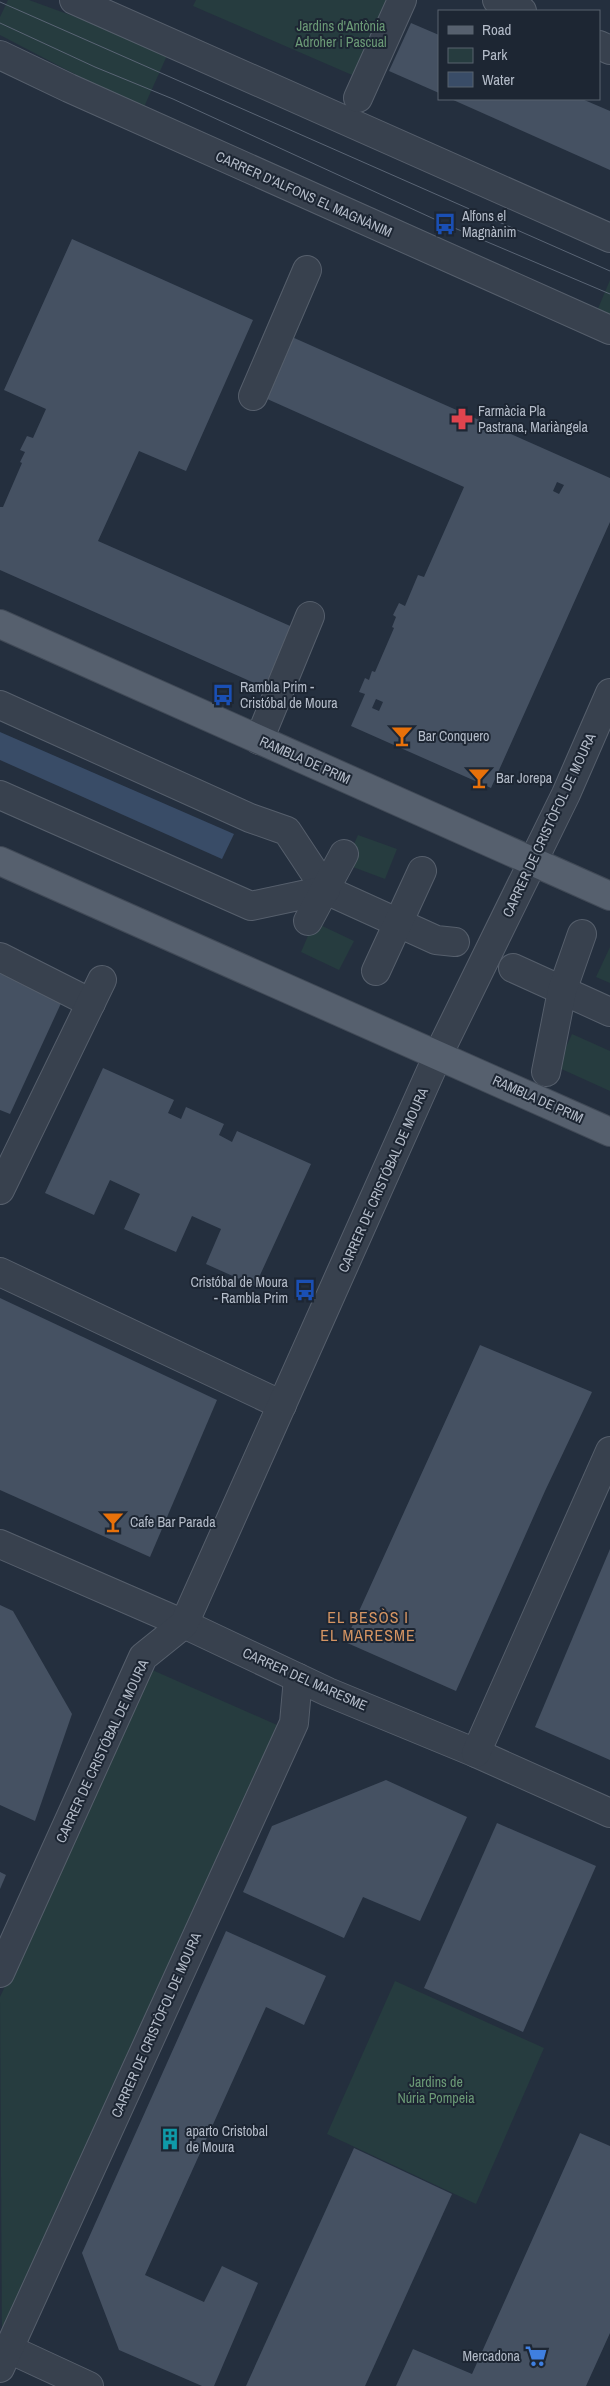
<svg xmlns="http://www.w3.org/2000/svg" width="610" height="2386" font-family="'Archivo Narrow',sans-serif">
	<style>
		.green { fill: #263c3f }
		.water { fill: #394c67 }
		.building { fill: #455162; fill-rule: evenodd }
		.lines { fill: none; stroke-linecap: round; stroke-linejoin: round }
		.minor-casing { stroke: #565f6c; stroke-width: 30 }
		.major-casing { stroke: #414a57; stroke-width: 30 }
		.minor { stroke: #38414e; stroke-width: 28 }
		.major { stroke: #56606e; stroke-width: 28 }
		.tram { stroke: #5a6575; stroke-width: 1 }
		.labels { text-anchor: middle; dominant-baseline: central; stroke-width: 4; stroke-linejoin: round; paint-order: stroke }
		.park-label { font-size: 14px; fill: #6b9a76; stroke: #1d2633 }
		.street-label { font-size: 14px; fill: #b4bcc9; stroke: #1d2633 }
		.poi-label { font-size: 14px; fill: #b4bcc9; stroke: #1d2633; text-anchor: start }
		.quarter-label { font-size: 16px; letter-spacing: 1px; fill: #d59563; stroke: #1d2633 }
	</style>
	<rect width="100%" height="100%" fill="#242f3e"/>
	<g class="green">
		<path d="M 8,0 L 29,0 L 169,51 L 144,107 L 107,91 L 0,35 L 0,17 Z"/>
		<path d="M 196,0 L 393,0 L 359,78 L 193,6 Z"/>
		<path d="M 610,280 L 610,316 L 597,311 Z"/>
		<path d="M 358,835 L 397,849 L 385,879 L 345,864 Z"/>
		<path d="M 314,922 L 354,941 L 339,970 L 301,952 Z"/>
		<path d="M 610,947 L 610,983 L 596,977 Z"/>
		<path d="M 572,1034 L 610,1051 L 610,1091 L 557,1067 Z"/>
		<path d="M 150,1669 L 277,1725 L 2,2345 L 0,1997 Z"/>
		<path d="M 395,1981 L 544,2048 L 476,2204 L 327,2134 Z"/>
	</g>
	<path class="water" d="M 0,732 L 234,834 L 222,859 L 0,760 Z"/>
	<g class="building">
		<path d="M 411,23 L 439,35 L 439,93 L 389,71 Z"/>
		<path d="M 451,99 L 582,99 L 610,111 L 610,170 Z"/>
		<path d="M 72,239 L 253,320 L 186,471 L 139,451 L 98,541 L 297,629 L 270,690 L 0,570 L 0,507 L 3,507 L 22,463 L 20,462 L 25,452 L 20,450 L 27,436 L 33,438 L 46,409 L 4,390 Z"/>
		<path d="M 292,337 L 610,478 L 610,522 L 491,788 L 351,726 L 365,694 L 359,692 L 365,678 L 369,680 L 372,671 L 375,672 L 394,628 L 392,627 L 396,617 L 393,615 L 399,603 L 405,606 L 418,575 L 424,577 L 464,487 L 265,398 ZM 557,482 L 564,485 L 559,494 L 553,491 ZM 376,699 L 383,702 L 379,711 L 372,708 Z"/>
		<path d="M 0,971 L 63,999 L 10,1114 L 0,1110 Z"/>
		<path d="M 103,1068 L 174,1100 L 168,1113 L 181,1119 L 186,1107 L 224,1124 L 219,1135 L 232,1142 L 237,1131 L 311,1164 L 255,1286 L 206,1264 L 221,1229 L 192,1216 L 176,1252 L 124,1229 L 140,1194 L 110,1180 L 94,1215 L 45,1193 Z"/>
		<path d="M 0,1298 L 217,1400 L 150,1557 L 0,1490 Z"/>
		<path d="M 480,1345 L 592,1392 L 545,1491 L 456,1691 L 345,1642 Z"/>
		<path d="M 610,1549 L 610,1760 L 535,1727 Z"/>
		<path d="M 0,1605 L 13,1611 L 72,1714 L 35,1821 L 0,1805 Z"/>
		<path d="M 386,1780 L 467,1817 L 420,1921 L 363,1897 L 344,1938 L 243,1892 L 272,1826 Z"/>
		<path d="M 497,1823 L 596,1866 L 523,2032 L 424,1988 Z"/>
		<path d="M 0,1872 L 6,1875 L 0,1889 Z"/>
		<path d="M 226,1931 L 326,1976 L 304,2025 L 266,2007 L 145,2275 L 204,2302 L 222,2266 L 258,2283 L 214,2386 L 202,2386 L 119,2350 L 82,2253 Z"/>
		<path d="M 580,2133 L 610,2146 L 610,2333 L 586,2386 L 396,2386 L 413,2349 L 472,2374 Z"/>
		<path d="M 354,2148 L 452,2194 L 365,2386 L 246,2386 Z"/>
	</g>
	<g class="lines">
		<g class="minor-casing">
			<g id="minor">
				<path d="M 74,0 L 610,238"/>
				<path d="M 497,0 L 522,11"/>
				<path d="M 599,45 L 610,50"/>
				<path d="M 0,55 L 69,88 L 610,330"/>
				<path d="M 358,98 L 402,0"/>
				<path d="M 253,396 L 307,270"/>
				<path d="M 0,705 L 250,818 L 287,831 L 326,890 L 436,940 L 455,942"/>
				<path d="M 259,740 L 310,616"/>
				<path d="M 0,795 L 251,906 L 326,890"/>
				<path d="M 308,921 L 344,854"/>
				<path d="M 0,957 L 91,1003"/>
				<path d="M 513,968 L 610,1012"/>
				<path d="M 376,971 L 422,871"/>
				<path d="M 546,1072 L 562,991 L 582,934"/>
				<path d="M 0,1190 L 102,980"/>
				<path d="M 0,1272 L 282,1405"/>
				<path d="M 0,1544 L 184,1624 L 328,1692 L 476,1753 L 610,1813"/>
				<path d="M 476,1753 L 610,1451"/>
				<path d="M 0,1973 L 143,1657 L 184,1624 L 438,1055 L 566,794 L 610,693"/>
				<path d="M 9,2349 L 89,2386"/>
				<path d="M 0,2368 L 294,1723 L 298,1678"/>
			</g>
		</g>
		<g class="major-casing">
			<g id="major">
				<path d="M 0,624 L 610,896"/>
				<path d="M 0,861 L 610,1132"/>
			</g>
		</g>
		<use href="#minor" class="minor"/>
		<use href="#major" class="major"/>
		<g class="tram">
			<path d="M 0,2 L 610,271"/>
			<path d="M 0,23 L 95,67 L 173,99 L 445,224 L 610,294"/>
		</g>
	</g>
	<defs>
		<g id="bus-bare" transform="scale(1.725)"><path d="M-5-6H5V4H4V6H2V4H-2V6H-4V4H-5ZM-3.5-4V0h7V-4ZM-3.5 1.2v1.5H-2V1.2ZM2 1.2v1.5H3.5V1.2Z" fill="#1a4fb4" stroke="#1d2633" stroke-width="2.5" paint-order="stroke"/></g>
		<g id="pharmacy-bare" transform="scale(1.725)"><path d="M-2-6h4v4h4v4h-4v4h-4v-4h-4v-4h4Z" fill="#e0444e" stroke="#1d2633" stroke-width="2.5" paint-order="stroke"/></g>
		<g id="bar-bare" transform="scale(1.725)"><path d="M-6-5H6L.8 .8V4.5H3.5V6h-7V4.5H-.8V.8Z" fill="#e8710a" stroke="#1d2633" stroke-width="2.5" paint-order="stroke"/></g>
		<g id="building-bare" transform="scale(1.725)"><path d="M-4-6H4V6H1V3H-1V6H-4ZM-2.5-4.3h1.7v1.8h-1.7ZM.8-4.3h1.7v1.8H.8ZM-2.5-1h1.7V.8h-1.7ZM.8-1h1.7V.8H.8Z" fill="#0f9aa8" stroke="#1d2633" stroke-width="2.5" paint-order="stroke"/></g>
		<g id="supermarket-bare" transform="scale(1.725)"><path d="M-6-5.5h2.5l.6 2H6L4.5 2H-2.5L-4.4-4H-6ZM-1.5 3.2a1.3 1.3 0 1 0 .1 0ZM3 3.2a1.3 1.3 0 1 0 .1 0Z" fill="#3f7fe0" stroke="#1d2633" stroke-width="2.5" paint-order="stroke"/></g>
	</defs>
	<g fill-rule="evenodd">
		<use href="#bus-bare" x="445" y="224"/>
		<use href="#pharmacy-bare" x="462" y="419"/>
		<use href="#bus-bare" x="223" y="695"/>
		<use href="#bar-bare" x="402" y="736"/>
		<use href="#bar-bare" x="479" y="778"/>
		<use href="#bus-bare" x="305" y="1290"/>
		<use href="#bar-bare" x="113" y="1522"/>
		<use href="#building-bare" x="170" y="2139"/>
		<use href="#supermarket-bare" x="536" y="2356"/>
	</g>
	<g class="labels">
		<g class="park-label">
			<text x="341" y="26">Jardins d'Antònia<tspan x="341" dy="16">Adroher i Pascual</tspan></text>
			<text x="436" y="2082">Jardins de<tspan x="436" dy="16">Núria Pompeia</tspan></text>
		</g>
		<g class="street-label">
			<text transform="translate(304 194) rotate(24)">CARRER D'ALFONS EL MAGNÀNIM</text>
			<text transform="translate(305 760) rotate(24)">RAMBLA DE PRIM</text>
			<text transform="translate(549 825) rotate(-65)">CARRER DE CRISTÒFOL DE MOURA</text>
			<text transform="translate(538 1099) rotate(24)">RAMBLA DE PRIM</text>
			<text transform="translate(383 1180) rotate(-66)">CARRER DE CRISTÓBAL DE MOURA</text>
			<text transform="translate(305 1679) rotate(24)">CARRER DEL MARESME</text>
			<text transform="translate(102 1751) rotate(-65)">CARRER DE CRISTÓBAL DE MOURA</text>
			<text transform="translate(156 2025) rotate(-66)">CARRER DE CRISTÒFOL DE MOURA</text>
		</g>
		<g class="poi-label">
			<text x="462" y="216">Alfons el<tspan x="462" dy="16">Magnànim</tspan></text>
			<text x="478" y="411">Farmàcia Pla<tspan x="478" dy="16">Pastrana, Mariàngela</tspan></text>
			<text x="240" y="687">Rambla Prim -<tspan x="240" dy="16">Cristóbal de Moura</tspan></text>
			<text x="418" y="736">Bar Conquero</text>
			<text x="496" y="778">Bar Jorepa</text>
			<text x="288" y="1282" text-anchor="end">Cristóbal de Moura<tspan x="288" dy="16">- Rambla Prim</tspan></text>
			<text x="130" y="1522">Cafe Bar Parada</text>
			<text x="186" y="2131">aparto Cristobal<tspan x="186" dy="16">de Moura</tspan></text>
			<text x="520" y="2356" text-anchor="end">Mercadona</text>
		</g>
		<g class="quarter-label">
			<text x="368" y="1617">EL BESÒS I<tspan x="368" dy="18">EL MARESME</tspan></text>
		</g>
	</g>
	<rect x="438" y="10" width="162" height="90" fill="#1d2633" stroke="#59626f"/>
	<rect x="448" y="26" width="25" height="8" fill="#56606e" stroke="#59626f"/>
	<text x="482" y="35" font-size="15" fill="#b4bcc9">Road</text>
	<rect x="448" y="48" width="25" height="15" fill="#263c3f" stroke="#59626f"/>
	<text x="482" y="60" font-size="15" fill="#b4bcc9">Park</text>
	<rect x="448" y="72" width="25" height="15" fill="#394c67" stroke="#59626f"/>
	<text x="482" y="85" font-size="15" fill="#b4bcc9">Water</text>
</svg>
